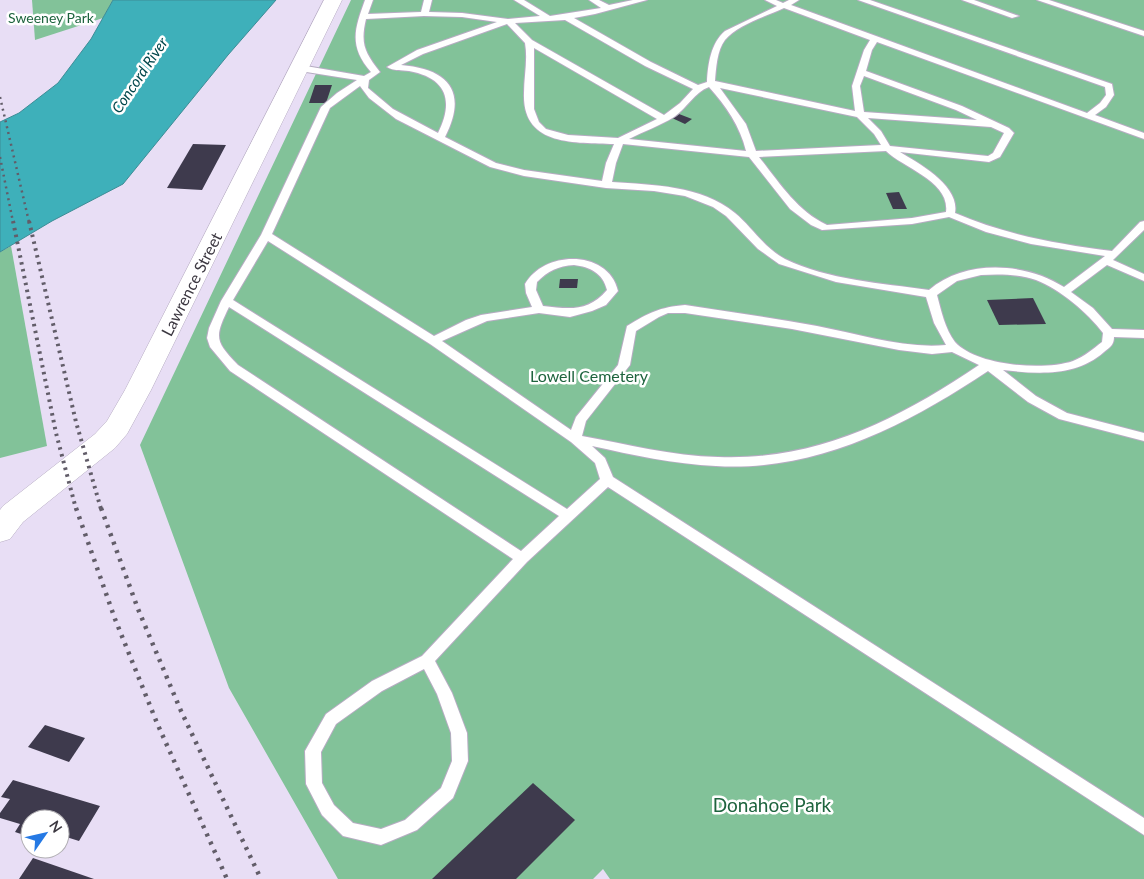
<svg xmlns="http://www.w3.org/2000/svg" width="1144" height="879" font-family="Lato,sans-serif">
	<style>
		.green { fill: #82c299 }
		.water { fill: #3eb0ba; stroke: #3d8c96 }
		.building { fill: #3e3a4d }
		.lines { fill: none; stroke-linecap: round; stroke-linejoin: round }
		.service-casing { stroke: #b6acc2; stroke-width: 2 }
		.secondary-casing { stroke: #b6acc2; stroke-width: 1 }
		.service { fill: #fff; fill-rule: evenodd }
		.secondary { fill: #fff; fill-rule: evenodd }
		.rail-far2 { stroke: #625d69; stroke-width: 2.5; stroke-dasharray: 2 4; stroke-linecap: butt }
		.rail-far1 { stroke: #625d69; stroke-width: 4; stroke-dasharray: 2.5 4.5; stroke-linecap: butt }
		.rail { stroke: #625d69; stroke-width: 4.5; stroke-dasharray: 3 6; stroke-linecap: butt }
		.labels { text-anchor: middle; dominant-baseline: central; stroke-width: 5; stroke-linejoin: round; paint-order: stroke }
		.far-park-label { font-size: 14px; fill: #1e643e; stroke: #fff }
		.far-water-label { font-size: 15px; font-style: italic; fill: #00474c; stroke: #fff }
		.street-label { font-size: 16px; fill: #3c3841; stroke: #fff }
		.park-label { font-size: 16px; fill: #1e643e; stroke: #fff }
		.near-park-label { font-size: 19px; fill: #1e643e; stroke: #fff }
	</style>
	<rect width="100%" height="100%" fill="#e8def5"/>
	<g class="green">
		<path d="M 32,0 L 113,0 L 103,18 L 35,40 Z"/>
		<path d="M 351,0 L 1144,0 L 1144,879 L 610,879 L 603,869 L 593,879 L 338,879 L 229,688 L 140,445 Z"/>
		<path d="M 11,246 L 47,446 L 0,458 L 0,252 Z"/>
	</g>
	<path class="water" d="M 113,0 L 276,0 L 228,55 L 123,184 L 52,221 L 0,252 L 0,122 L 19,113 L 58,83 L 91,39 Z"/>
	<g class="building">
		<path d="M 315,85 L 332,85 L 326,103 L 309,103 Z"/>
		<path d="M 679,114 L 692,119 L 685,124 L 672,118 Z"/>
		<path d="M 193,144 L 226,145 L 202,190 L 167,188 Z"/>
		<path d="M 899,192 L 907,209 L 893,209 L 886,193 Z"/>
		<path d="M 560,279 L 578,279 L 577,288 L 559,288 Z"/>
		<path d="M 1033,298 L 1046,324 L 999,325 L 987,300 Z"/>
		<path d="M 45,725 L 85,738 L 69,762 L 28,747 Z"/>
		<path d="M 13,780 L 100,806 L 79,841 L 60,835 L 60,819 L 30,819 L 30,837 L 15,832 L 20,824 L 0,818 L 0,813 L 10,799 L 1,797 Z"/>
		<path d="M 533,783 L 575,820 L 516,879 L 432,879 Z"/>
		<path d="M 33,858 L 94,879 L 19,879 Z"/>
	</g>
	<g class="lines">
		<g class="service-casing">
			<g id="service">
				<path d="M 365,0 L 373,0 L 368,14 L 421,12 L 424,0 L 432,0 L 429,12 L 462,13 L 508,19 L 540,16 L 514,0 L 524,0 L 550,16 L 601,8 L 589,0 L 599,0 L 609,5 L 633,0 L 647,0 L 595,14 L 574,18 L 651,62 L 698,85 L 707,82 C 708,63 711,43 725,31 L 777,6 L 765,0 L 776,0 L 783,3 L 789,0 L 799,0 L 791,5 L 1087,113 L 1100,103 L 1106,95 L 1105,87 L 858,0 L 870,0 L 1112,84 L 1114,95 L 1106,107 L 1095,115 L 1144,133 L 1144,139 L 877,42 L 872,50 L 866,71 L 962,106 L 1009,128 L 1014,133 L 1000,157 L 989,162 L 900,152 C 920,164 960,186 955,213 C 1006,235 1058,244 1112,251 L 1140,222 L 1144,221 L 1144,230 L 1113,260 L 1144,274 L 1144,281 L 1107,265 L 1071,292 L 1093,308 L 1112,329 L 1144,330 L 1144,338 L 1114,337 C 1114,345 1110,347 1104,352 C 1076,377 1037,374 1003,370 L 1036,396 L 1067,413 L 1144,433 L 1144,441 L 1059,419 L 1028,402 L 988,371 C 907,425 817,472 716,466 C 674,464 633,455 592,446 L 605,458 L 613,477 L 1144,818 L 1144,835 L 608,487 L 527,562 L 435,661 L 452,693 L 467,733 L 468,761 L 453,798 L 417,830 L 381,845 L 343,836 L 322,815 L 306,784 L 305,751 L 326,714 L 372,681 L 422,656 L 513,559 L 230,371 L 210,347 L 207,338 L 209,328 L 221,301 L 261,235 L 321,107 L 337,93 L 357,80 L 300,71 L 296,68 L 300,65 L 364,76 L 371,72 C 348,46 355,28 365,0 ZM 784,8 L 870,40 L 864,50 L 852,86 L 855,111 L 715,81 C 716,69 717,50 725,40 C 737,25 767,16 784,8 ZM 424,16 L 462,17 L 497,22 L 417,50 L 387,67 C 393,71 402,70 409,71 C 447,78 454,101 438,133 L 393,109 L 368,88 L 369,80 L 380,72 C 365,53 360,44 366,19 ZM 565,20 L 645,66 L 693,89 L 680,103 L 664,115 L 532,40 L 515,23 ZM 507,24 L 525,43 C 528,60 524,76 524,93 C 522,147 575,142 614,144 L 606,163 L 602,181 L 524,170 L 496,163 L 445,137 C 468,92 449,69 401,65 L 423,54 ZM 534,48 L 657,119 L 618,138 L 568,135 L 546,129 L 539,122 L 534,109 ZM 864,76 L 956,110 L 977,120 L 864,112 L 860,86 ZM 360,86 L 369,98 L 396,119 L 490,167 L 524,176 L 606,188 L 654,191 L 685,196 L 713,207 L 726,216 L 758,249 L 779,264 L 836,282 L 926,297 L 934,323 L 946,345 C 904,349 859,334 817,326 C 774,318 729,312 685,305 C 660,307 648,313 627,326 L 618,365 L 576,417 L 571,430 L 442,341 L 487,321 L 539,313 L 570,317 L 592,311 L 606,305 L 618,291 C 609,250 545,249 525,284 L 526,293 L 532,307 L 481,315 L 466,320 L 434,336 L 272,234 L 330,108 ZM 709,87 C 726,106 740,126 746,151 L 629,139 C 644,131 660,126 674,117 C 687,108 695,92 709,87 ZM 720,88 L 857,117 L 874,134 L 881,145 L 756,151 L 746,124 ZM 868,118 L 991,127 L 1004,133 L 993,153 L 988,156 L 890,146 L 881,131 ZM 623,144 L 749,157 L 790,209 L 811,225 L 822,230 L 912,224 L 949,217 L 986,232 L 1031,244 L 1105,256 L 1064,287 C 1025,262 965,259 929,290 C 881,283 828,280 785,259 C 764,248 752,227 735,213 C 701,185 653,185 612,182 L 616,163 ZM 886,151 C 903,168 950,181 946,212 L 912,218 L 827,225 C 797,211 779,182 759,157 ZM 268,241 L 430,344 L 571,442 L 595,463 L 600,479 L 567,509 L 233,300 ZM 574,265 C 590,267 603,273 607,290 C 588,312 570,309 543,306 L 536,290 L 537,282 C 548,271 558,266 574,265 ZM 981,275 C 999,274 1019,274 1036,280 C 1061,290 1087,312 1103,333 L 1102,342 C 1093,349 1085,356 1073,361 C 1044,371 977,366 955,342 C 945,329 941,310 937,295 L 957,281 ZM 229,307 L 559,516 L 521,551 L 238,365 C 215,341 214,338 229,307 ZM 668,313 L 685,313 L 792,329 L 899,350 L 932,354 L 952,352 L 979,365 C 899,419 817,461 718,457 C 672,456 627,444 582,436 L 586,421 L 630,365 L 636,331 L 659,317 ZM 424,669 L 437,694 L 451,733 L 452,761 L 441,788 L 405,820 L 381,829 L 353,823 L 334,805 L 322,783 L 321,752 L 336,724 L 382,691 Z"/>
				<path d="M 962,0 L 974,0 L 1019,16 L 1012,18 Z"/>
				<path d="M 1037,0 L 1049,0 L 1144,31 L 1144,36 Z"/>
			</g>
		</g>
		<g class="secondary-casing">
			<path id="secondary" d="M 324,0 L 342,0 L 151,390 L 127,434 L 115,448 L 23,522 L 10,539 L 0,542 L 0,510 L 3,506 L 95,434 L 107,421 L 125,390 Z"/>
		</g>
		<use href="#service" class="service"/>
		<use href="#secondary" class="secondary"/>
		<g class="rail-far2">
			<path d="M 0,97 L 29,222"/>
			<path d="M 0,157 L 13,222"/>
		</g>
		<g class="rail-far1">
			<path d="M 13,221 L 56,433 L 76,509"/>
			<path d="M 29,221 L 76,422 L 101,509"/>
		</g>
		<g class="rail">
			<path d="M 76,508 L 115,619 L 157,723 L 227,879"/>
			<path d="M 101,508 L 138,609 L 181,711 L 261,879"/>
		</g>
	</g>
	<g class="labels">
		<g class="far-park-label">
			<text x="51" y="17">Sweeney Park</text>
		</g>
		<g class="far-water-label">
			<text transform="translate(139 75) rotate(-56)">Concord River</text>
		</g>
		<g class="street-label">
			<text transform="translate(191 284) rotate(-63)">Lawrence Street</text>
		</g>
		<g class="park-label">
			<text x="589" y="375">Lowell Cemetery</text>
		</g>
		<g class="near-park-label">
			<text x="772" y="804">Donahoe Park</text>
		</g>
	</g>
	<g transform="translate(45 834) rotate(56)"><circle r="24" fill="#ffffff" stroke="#b1afb3"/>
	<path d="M0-4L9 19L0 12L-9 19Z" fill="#2579e4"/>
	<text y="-8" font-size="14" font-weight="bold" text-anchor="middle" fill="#3c3841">N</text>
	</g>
</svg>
